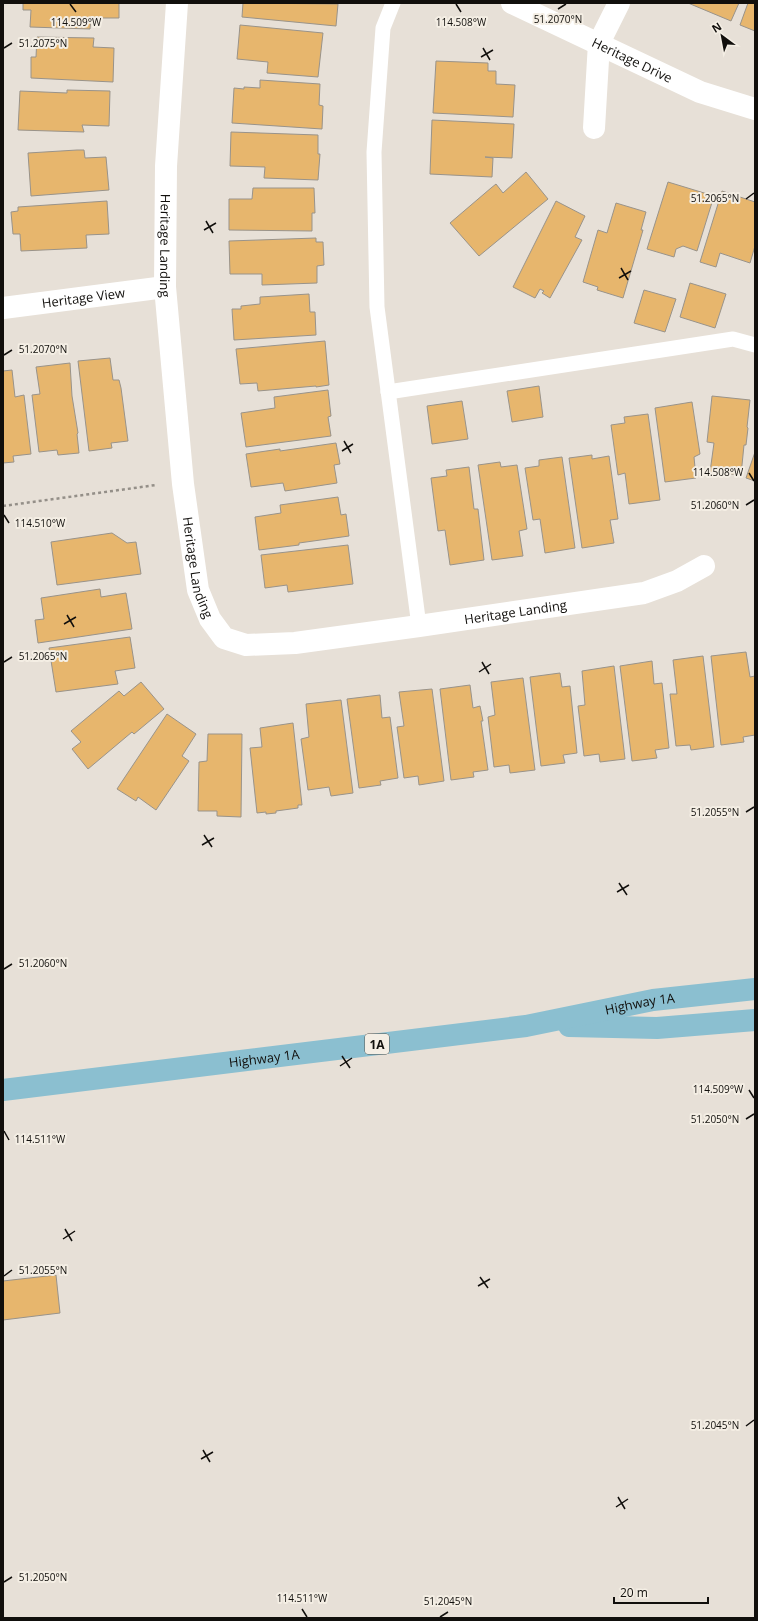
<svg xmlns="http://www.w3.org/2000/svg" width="758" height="1621" font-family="'Open Sans',sans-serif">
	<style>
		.building { fill: #e7b66d; stroke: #99938a }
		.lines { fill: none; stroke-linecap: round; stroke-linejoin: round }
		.path { stroke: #948f88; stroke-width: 2.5; stroke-dasharray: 3 3; stroke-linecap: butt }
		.service { stroke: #fff; stroke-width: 15 }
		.minor { stroke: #fff; stroke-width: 22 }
		.primary { stroke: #8bbfd0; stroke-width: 22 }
		.ticks { fill: none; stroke: #110f0c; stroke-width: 1.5 }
		.labels { text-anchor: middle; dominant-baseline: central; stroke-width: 4; stroke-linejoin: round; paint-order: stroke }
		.shield { fill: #f4eee4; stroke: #55524d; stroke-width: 1 }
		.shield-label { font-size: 12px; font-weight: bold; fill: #110f0c }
		.street-label { font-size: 13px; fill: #110f0c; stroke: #f4eee4 }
		.ticks-label { font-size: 10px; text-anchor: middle; fill: #110f0c; stroke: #f4eee4; stroke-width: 4; stroke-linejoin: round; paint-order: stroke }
	</style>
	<rect width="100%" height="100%" fill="#e7e0d7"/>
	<g class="building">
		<path d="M 23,3 L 119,3 L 119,18 L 91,18 L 90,29 L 30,27 L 31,10 L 23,10 Z"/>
		<path d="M 243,3 L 338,4 L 336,26 L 242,17 Z"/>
		<path d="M 688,3 L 739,3 L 731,21 Z"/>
		<path d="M 748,3 L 755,3 L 755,31 L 740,25 Z"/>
		<path d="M 240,25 L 323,33 L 318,77 L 267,73 L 268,62 L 237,59 Z"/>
		<path d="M 37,37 L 94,38 L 93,47 L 114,48 L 113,82 L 31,78 L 31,57 L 36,57 Z"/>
		<path d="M 436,61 L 488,63 L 488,71 L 496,71 L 496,84 L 515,85 L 513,117 L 433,113 Z"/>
		<path d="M 260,80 L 320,84 L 319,105 L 323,106 L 322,129 L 232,123 L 234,88 L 244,89 L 244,87 L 260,88 Z"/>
		<path d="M 67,90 L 110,91 L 109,126 L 82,125 L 84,132 L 18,130 L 20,91 L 67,93 Z"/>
		<path d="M 432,120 L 514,124 L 512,158 L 485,157 L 493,158 L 492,177 L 430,174 Z"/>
		<path d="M 231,132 L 318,135 L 318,154 L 320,154 L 318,180 L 264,178 L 265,167 L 230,166 Z"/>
		<path d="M 77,150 L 84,150 L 85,158 L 106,157 L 109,190 L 31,196 L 28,153 Z"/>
		<path d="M 526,172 L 548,199 L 479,256 L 450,223 L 491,188 L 496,184 L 503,193 Z"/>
		<path d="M 668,182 L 714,196 L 697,251 L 683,246 L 676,249 L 674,257 L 647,249 Z"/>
		<path d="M 253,188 L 314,188 L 315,213 L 312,213 L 312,231 L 229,230 L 229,199 L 252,199 Z"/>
		<path d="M 722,191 L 755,202 L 755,246 L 750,263 L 720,253 L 716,267 L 700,262 Z"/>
		<path d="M 107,201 L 109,234 L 86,235 L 87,248 L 21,251 L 20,234 L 13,234 L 11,212 L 18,211 L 18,207 Z"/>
		<path d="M 556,201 L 585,216 L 575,237 L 582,240 L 550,298 L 542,293 L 544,291 L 540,289 L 535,298 L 513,287 Z"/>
		<path d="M 616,203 L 646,212 L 641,230 L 643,230 L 623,298 L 597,290 L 598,287 L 583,282 L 598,230 L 607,233 Z"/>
		<path d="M 316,238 L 316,242 L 323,242 L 324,265 L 317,266 L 317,283 L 262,285 L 262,274 L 230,274 L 229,241 Z"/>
		<path d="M 690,283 L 726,294 L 715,328 L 680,317 Z"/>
		<path d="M 644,290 L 676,299 L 665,332 L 634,323 Z"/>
		<path d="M 309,294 L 310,312 L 315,312 L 316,335 L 234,340 L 232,309 L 241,309 L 241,306 L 260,304 L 260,297 Z"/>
		<path d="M 325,341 L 329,385 L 316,387 L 316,386 L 258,391 L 257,383 L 240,384 L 236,349 Z"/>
		<path d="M 110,358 L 113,380 L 119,380 L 121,388 L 128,441 L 111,443 L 112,448 L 89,451 L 78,361 Z"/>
		<path d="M 70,363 L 72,396 L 78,433 L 77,434 L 79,453 L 58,455 L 57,450 L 39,452 L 32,395 L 40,394 L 36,367 Z"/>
		<path d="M 12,370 L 15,397 L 24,395 L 31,454 L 13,456 L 14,462 L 3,463 L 3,371 Z"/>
		<path d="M 539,386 L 543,417 L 512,422 L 507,391 Z"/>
		<path d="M 328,390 L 331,416 L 328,417 L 331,436 L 246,447 L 241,413 L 275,408 L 274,397 Z"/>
		<path d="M 712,396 L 750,400 L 747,427 L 748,428 L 746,445 L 744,445 L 741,475 L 710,472 L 714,443 L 707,442 Z"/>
		<path d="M 462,401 L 468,439 L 432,444 L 427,406 Z"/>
		<path d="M 692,402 L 700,454 L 694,457 L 696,478 L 665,482 L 655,408 Z"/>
		<path d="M 648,414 L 660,500 L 629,504 L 625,473 L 618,475 L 611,425 L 625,423 L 624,417 Z"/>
		<path d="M 336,443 L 340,464 L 334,465 L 337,483 L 285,491 L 283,483 L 251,487 L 246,454 L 280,449 L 280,451 Z"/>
		<path d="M 755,452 L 755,481 L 746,478 Z"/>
		<path d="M 592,455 L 592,459 L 609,456 L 618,519 L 610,520 L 614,543 L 582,548 L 569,458 Z"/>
		<path d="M 562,457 L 575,548 L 545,553 L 540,519 L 533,520 L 525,468 L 539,466 L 539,460 Z"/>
		<path d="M 500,462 L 501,467 L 517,465 L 527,529 L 519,531 L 523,556 L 492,560 L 478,465 Z"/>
		<path d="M 469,467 L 474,509 L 478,509 L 484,560 L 450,565 L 445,530 L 438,531 L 431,478 L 447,476 L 446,470 Z"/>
		<path d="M 338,497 L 341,515 L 346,514 L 349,536 L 299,543 L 299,545 L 259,550 L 255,517 L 281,513 L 280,505 Z"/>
		<path d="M 112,533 L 127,543 L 136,542 L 141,574 L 57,585 L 51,542 Z"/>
		<path d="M 348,545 L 353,584 L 288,592 L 287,585 L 265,588 L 261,555 Z"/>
		<path d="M 100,589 L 101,597 L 126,593 L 132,629 L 38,643 L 35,620 L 44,619 L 41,598 Z"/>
		<path d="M 130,637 L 135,668 L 115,671 L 118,684 L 56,692 L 49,648 Z"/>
		<path d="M 746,652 L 750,677 L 755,676 L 755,735 L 743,737 L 744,742 L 721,745 L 711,656 Z"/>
		<path d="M 703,656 L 714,747 L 691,750 L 690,745 L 676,746 L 670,694 L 677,694 L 673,660 Z"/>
		<path d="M 652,661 L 654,684 L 662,683 L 669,748 L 655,750 L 657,758 L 632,761 L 620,666 Z"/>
		<path d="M 614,666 L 625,759 L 600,762 L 599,754 L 584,756 L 578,706 L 585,705 L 582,671 Z"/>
		<path d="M 560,673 L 562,687 L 570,686 L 577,753 L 563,755 L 565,763 L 541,766 L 530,677 Z"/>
		<path d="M 523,678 L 535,770 L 510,773 L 509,765 L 494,767 L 488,717 L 495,715 L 491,682 Z"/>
		<path d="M 141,682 L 164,709 L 134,734 L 132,732 L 88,769 L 72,749 L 81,742 L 71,731 L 119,691 L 124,696 Z"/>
		<path d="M 470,685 L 473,708 L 480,706 L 483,721 L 481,721 L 488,770 L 473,772 L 474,777 L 451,780 L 440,689 Z"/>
		<path d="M 432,689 L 444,781 L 419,785 L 418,776 L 404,778 L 397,727 L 404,726 L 399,692 Z"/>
		<path d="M 380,695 L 382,718 L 390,717 L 398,778 L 380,781 L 381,785 L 359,788 L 347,699 Z"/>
		<path d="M 341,700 L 353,793 L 331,796 L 329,787 L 308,790 L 301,739 L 309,737 L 306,704 Z"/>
		<path d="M 167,714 L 196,734 L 182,756 L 189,761 L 156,810 L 138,797 L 136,801 L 117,789 Z"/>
		<path d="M 293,723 L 302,805 L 298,805 L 298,808 L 276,811 L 276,813 L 266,814 L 266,812 L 257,813 L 250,748 L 262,747 L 260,728 Z"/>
		<path d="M 208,734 L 242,734 L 241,817 L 217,816 L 217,811 L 198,811 L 199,762 L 207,761 Z"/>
		<path d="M 56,1275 L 60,1313 L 3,1320 L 3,1281 Z"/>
	</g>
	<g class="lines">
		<path class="path" d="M 3,506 L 156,485"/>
		<g class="service">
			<path d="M 393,3 L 383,28 L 374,152 L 377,307 L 419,626"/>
			<path d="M 388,392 L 733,339 L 755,345"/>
		</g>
		<g class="minor">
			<path id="s1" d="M 177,3 L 166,166 L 165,287 L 183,484 L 198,590 L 210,619 L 224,638 L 246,645 L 295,643 L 419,626 L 644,593 L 677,581 L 704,566"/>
			<path id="s2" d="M 512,3 L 700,92 L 755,109"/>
			<path d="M 594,128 L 599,43 L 619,3"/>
			<path id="s3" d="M 3,308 L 165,287"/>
		</g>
		<g class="primary">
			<path d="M 569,1026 L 657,1028 L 755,1020"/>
			<path id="s4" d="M 3,1090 L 526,1026 L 653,1000 L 755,989"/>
		</g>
	</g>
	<path class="ticks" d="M 70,4 L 76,12M 456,4 L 461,12M 558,9 L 566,4M 4,48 L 12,43M 483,48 L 490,60M 481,57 L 493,50M 746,199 L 754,193M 206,221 L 213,233M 204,230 L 216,223M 621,268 L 628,280M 619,278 L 631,271M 4,355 L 12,350M 344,441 L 351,453M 342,451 L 353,444M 749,473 L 754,481M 746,505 L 754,500M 4,515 L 9,523M 67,615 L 74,627M 64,624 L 76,617M 4,662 L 12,657M 482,662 L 489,674M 479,672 L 491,664M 746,812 L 754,807M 204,835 L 212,847M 202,845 L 214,838M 619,883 L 627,895M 617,892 L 629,885M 4,969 L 12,964M 342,1056 L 350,1068M 340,1066 L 352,1058M 749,1090 L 754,1098M 746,1119 L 754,1114M 4,1131 L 9,1140M 65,1229 L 72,1241M 63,1239 L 75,1231M 4,1276 L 12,1270M 480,1277 L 488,1288M 478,1286 L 490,1279M 746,1426 L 754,1420M 203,1450 L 210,1462M 201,1459 L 213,1452M 618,1497 L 625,1509M 616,1507 L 628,1499M 4,1582 L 12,1577M 302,1609 L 307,1617M 440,1617 L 448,1612"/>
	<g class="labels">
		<rect class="shield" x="365" y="1034" width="24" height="20" rx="3"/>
		<g class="shield-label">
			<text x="377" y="1044">1A</text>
		</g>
		<g class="street-label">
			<text stroke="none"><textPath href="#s2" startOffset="133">Heritage Drive</textPath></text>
			<text stroke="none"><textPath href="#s1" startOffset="243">Heritage Landing</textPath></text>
			<text stroke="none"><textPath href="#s3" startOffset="81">Heritage View</textPath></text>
			<text stroke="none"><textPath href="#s1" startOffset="567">Heritage Landing</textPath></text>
			<text stroke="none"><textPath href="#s1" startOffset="939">Heritage Landing</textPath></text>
			<text stroke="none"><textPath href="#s4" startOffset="643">Highway 1A</textPath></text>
			<text stroke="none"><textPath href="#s4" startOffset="263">Highway 1A</textPath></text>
		</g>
	</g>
	<g class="ticks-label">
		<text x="558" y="23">51.2070°N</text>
		<text x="461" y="26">114.508°W</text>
		<text x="76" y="26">114.509°W</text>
		<text x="43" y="47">51.2075°N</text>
		<text x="715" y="202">51.2065°N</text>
		<text x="43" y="353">51.2070°N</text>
		<text x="718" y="476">114.508°W</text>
		<text x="715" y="509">51.2060°N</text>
		<text x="40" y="527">114.510°W</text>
		<text x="43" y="660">51.2065°N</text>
		<text x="715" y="816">51.2055°N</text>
		<text x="43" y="967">51.2060°N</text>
		<text x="718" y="1093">114.509°W</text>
		<text x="715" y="1123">51.2050°N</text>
		<text x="40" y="1143">114.511°W</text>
		<text x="43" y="1274">51.2055°N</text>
		<text x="715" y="1429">51.2045°N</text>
		<text x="43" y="1581">51.2050°N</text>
		<text x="302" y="1602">114.511°W</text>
		<text x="448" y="1605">51.2045°N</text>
	</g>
	<rect width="758" height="1621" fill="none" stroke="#110f0c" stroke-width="8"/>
	<g transform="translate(722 36) rotate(328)" stroke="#f4eee4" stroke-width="3" paint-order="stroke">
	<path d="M0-3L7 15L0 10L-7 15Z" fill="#110f0c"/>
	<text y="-6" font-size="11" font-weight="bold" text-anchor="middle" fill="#110f0c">N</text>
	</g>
	<path d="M614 1597v6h94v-6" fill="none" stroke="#110f0c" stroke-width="2"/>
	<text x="620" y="1597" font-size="12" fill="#110f0c" stroke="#f4eee4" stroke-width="3" paint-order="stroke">20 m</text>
</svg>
